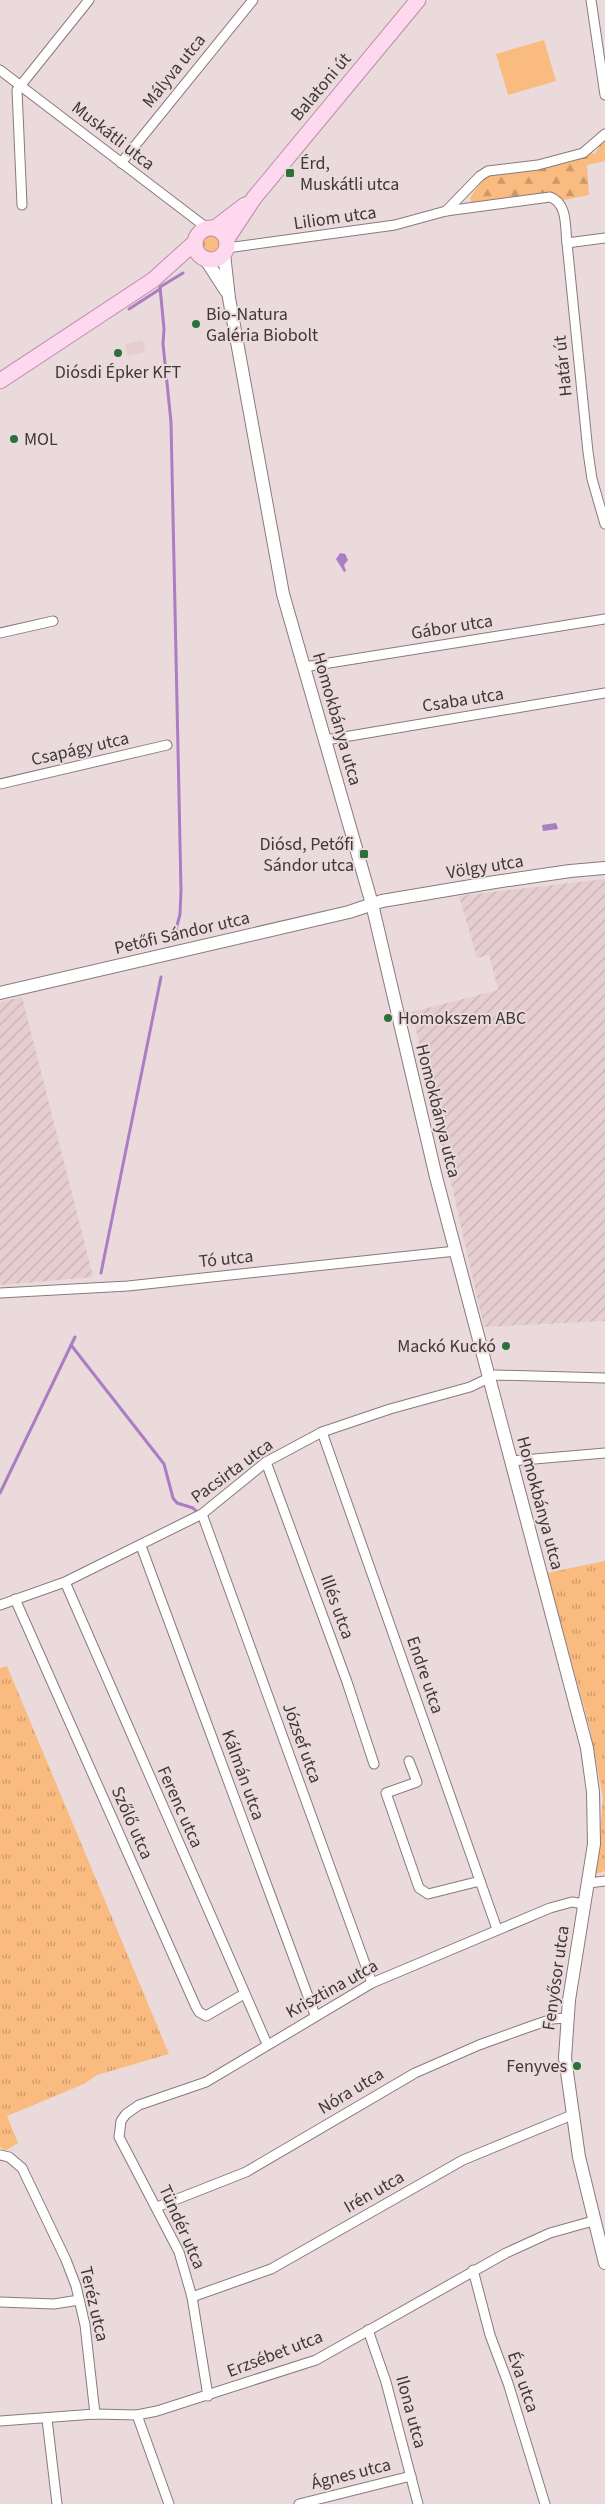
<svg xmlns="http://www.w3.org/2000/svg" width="605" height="2504" font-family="'Source Sans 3',sans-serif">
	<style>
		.built { fill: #e6cdd0 }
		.industrial { fill: url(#industrial-furrows) }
		.grass { fill: url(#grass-tufts) }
		.forest { fill: url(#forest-firs) }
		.pitch { fill: #f9bb7f }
		.water { fill: url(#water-ripples) }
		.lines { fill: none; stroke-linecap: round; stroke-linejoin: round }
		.stream { stroke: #ab7dc2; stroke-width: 3 }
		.street-casing { stroke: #897a7c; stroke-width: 11 }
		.secondary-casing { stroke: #897a7c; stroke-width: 14 }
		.primary-casing { stroke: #b98fa8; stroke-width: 17 }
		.street { stroke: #fff; stroke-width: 9 }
		.secondary { stroke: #fff; stroke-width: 12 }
		.primary { stroke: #fdd8ee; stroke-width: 15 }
		.poi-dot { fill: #2e703b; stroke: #eadadb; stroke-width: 2 }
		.labels { text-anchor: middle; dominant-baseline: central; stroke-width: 4; stroke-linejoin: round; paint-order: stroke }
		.street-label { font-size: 18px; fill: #3e3839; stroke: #eadadb }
		.poi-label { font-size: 18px; fill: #3e3839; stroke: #eadadb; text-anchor: start }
	</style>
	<defs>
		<pattern id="industrial-furrows" width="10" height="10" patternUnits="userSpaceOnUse" patternTransform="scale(1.25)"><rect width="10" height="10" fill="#e6cdd0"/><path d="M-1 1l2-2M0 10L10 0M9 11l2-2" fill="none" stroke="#c6b1b3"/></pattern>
		<pattern id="grass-tufts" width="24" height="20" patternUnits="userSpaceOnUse" patternTransform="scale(1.25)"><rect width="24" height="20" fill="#f9bb7f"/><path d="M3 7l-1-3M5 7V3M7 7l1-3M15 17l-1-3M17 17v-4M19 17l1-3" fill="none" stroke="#cb9969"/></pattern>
		<pattern id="forest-firs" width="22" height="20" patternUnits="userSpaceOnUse" patternTransform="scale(1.25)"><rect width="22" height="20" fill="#f9bb7f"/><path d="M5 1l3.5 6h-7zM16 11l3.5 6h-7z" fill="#cb9969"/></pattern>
		<pattern id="water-ripples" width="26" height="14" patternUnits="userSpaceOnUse" patternTransform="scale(1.25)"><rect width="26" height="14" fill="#ab7dc2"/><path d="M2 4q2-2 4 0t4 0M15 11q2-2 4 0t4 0" fill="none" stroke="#8d679f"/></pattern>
	</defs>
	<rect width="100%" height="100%" fill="#eadadb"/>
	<path class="built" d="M 143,340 L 145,352 L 128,356 L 125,344 Z"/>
	<g class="industrial">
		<path d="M 605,879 L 605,1321 L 484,1327 L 412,1012 L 498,990 L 489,955 L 477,958 L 459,896 Z"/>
		<path d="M 22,997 L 92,1272 L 93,1277 L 0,1285 L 0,1002 Z"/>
	</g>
	<g class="grass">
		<circle cx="210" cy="243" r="9"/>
		<path d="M 605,1561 L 605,1871 L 596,1874 L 603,1798 L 590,1729 L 547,1573 Z"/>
		<path d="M 7,1666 L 169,2054 L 97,2075 L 84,2084 L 7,2116 L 18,2143 L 5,2151 L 0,2147 L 0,1668 Z"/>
	</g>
	<path class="forest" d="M 605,136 L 605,161 L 587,165 L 589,195 L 564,200 L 557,196 L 476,205 L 471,202 L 470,198 L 488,171 L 589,152 L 595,154 Z"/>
	<path class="pitch" d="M 544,40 L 556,81 L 508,95 L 496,54 Z"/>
	<g class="water">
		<path d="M 340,553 L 345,554 L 348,560 L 344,565 L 346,571 L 344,572 L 336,559 Z"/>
		<path d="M 556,823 L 558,829 L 543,831 L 542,825 Z"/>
	</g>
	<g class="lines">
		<g class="stream">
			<path d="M 129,309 L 160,289"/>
			<path d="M 173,941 L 180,914 L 181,890 L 171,422 L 163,344 L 164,329 L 160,287 L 183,273"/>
			<path d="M 101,1273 L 161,977"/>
			<path d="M 71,1345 L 164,1464 L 173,1498 L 177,1503 L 193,1508 L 197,1512"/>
			<path d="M 0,1493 L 75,1337"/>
		</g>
		<g class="street-casing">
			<g id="street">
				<path d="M 591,0 L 605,95"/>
				<path d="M 0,70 L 207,228"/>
				<path d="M 121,163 L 253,0"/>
				<path d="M 22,205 L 17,90 L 89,0"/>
				<path d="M 446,211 L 480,176 L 488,171 L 538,165 L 583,153 L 605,134"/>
				<path d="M 567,243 L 605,238"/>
				<path d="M 227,248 L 395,225 L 446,211 L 550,197 C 568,203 565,228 567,243 L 588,452 L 592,479 L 605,524"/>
				<path d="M 0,633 L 53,621"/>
				<path d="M 304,667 L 605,619"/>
				<path d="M 326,740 L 605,693"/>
				<path d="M 0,784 L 167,745"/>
				<path d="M 0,1293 L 128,1286 L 456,1251"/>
				<path d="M 322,1432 L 497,1929"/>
				<path d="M 511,1461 L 605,1453"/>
				<path d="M 266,1462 L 347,1682 L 374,1764"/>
				<path d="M 202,1514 L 372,1983"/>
				<path d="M 141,1546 L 315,2015"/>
				<path d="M 65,1582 L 267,2044"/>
				<path d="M 15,1599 L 196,2007 L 199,2012 L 206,2016 L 244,1994"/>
				<path d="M 0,1605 L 65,1582 L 202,1514 L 266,1462 L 322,1432 L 390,1409 L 470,1387 L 495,1375 L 605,1378"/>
				<path d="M 409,1761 L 417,1782 L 386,1793 L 419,1888 L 428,1894 L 480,1881"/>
				<path d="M 589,1883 L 605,1881"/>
				<path d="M 0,2155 L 9,2157 L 22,2168 L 66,2260 L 76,2286 L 85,2325 L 95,2414"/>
				<path d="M 157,2207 L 246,2172 L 415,2073 L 479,2045 L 526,2028 L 552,2019 L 567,2018"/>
				<path d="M 473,2270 L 490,2335 L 508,2383 L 545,2504"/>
				<path d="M 192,2297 L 271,2269 L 463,2160 L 572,2115"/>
				<path d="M 0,2302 L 54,2304 L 79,2300"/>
				<path d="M 368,2330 L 386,2382 L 418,2504"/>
				<path d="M 208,2396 L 192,2297 L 179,2252 L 119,2137 L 121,2121 L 126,2114 L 139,2105 L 206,2082 L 372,1983 L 550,1908 L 572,1902 L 584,1904"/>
				<path d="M 137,2415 L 169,2504"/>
				<path d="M 47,2419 L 57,2504"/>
				<path d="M 0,2421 L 95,2414 L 137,2415 L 157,2411 L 316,2360 L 506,2253 L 550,2233 L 593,2221"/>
				<path d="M 299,2504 L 411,2476"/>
			</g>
		</g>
		<g class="secondary-casing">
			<g id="secondary">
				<path d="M 224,254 L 229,298 L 283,594 L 372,904 L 436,1177 L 587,1748 L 593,1792 L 594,1844 L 569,2000 L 565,2058 L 579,2157 L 605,2263"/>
				<path d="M 206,260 L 226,291"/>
				<path d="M 0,993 L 349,912 L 382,901 L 495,882 L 570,871 L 605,868"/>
			</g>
		</g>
		<g class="primary-casing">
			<g id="primary">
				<circle cx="211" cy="244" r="16"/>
				<path d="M 215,228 L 245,205"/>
				<path d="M 227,239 L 254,198 L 418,0"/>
				<path d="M 0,381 L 153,280 L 194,243"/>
			</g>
		</g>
		<use href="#street" class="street"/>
		<use href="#secondary" class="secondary"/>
		<use href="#primary" class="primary"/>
	</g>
	<g class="poi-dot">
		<rect x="285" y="168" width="10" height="10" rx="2.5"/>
		<circle cx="196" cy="324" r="5"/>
		<circle cx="118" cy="353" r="5"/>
		<circle cx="14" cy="439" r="5"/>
		<rect x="359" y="849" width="10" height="10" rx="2.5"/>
		<circle cx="388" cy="1018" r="5"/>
		<circle cx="506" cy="1346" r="5"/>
		<circle cx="577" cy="2066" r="5"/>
	</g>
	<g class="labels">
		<g class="street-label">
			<text transform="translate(174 71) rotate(-51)">Mályva utca</text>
			<text transform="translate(321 87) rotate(-50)">Balatoni út</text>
			<text transform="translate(113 136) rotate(38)">Muskátli utca</text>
			<text transform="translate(335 218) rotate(-8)">Liliom utca</text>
			<text transform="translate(563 366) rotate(-96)">Határ út</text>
			<text transform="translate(452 627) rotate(-9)">Gábor utca</text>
			<text transform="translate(463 700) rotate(-9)">Csaba utca</text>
			<text transform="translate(337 719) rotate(74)">Homokbánya utca</text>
			<text transform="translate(80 749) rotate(-13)">Csapágy utca</text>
			<text transform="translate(485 867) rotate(-9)">Völgy utca</text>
			<text transform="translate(182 933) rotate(-13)">Petőfi Sándor utca</text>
			<text transform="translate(438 1111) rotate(76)">Homokbánya utca</text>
			<text transform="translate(226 1259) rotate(-6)">Tó utca</text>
			<text transform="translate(232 1471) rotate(-36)">Pacsirta utca</text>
			<text transform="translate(540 1503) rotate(75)">Homokbánya utca</text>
			<text transform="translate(337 1607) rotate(70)">Illés utca</text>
			<text transform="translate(425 1675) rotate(71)">Endre utca</text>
			<text transform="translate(302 1743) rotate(70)">József utca</text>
			<text transform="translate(243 1775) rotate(70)">Kálmán utca</text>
			<text transform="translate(180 1807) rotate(66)">Ferenc utca</text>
			<text transform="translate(132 1823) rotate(66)">Szőlő utca</text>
			<text transform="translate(556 1978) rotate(-82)">Fenyősor utca</text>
			<text transform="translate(332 1989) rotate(-29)">Krisztina utca</text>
			<text transform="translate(351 2091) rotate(-31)">Nóra utca</text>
			<text transform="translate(374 2192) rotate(-30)">Irén utca</text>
			<text transform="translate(182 2227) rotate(66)">Tündér utca</text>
			<text transform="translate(94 2304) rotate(77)">Teréz utca</text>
			<text transform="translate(275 2354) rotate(-21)">Erzsébet utca</text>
			<text transform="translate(523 2382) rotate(71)">Éva utca</text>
			<text transform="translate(411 2412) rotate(75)">Ilona utca</text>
			<text transform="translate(351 2474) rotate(-14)">Ágnes utca</text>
		</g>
		<g class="poi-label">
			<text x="300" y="163">Érd,<tspan x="300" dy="21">Muskátli utca</tspan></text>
			<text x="206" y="314">Bio-Natura<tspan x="206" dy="21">Galéria Biobolt</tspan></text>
			<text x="118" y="372" text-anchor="middle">Diósdi Épker KFT</text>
			<text x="24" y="439">MOL</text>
			<text x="354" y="844" text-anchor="end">Diósd, Petőfi<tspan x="354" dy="21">Sándor utca</tspan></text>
			<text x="398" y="1018">Homokszem ABC</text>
			<text x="496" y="1346" text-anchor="end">Mackó Kuckó</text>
			<text x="567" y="2066" text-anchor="end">Fenyves</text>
		</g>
	</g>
</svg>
